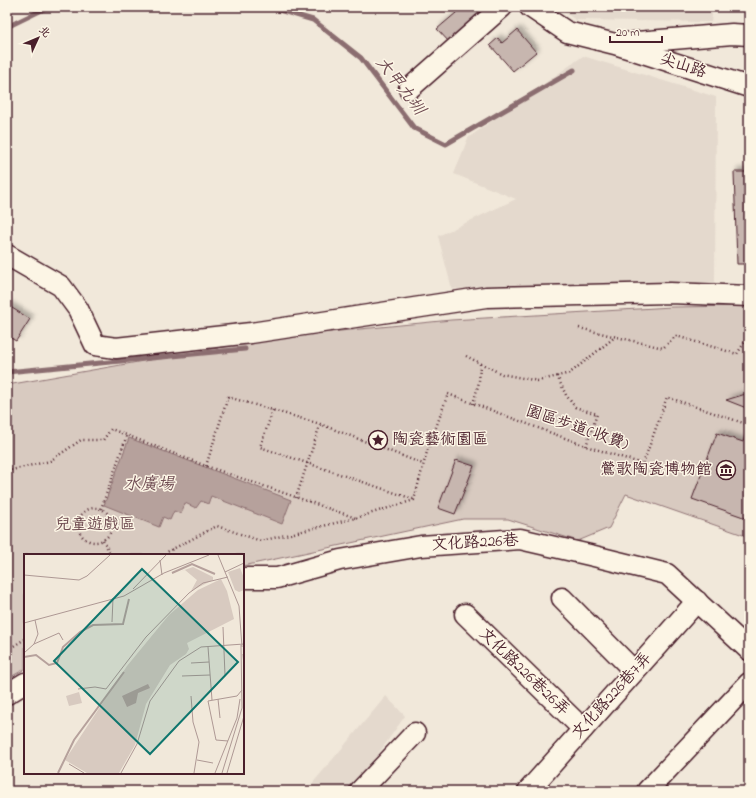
<svg xmlns="http://www.w3.org/2000/svg" width="756" height="798" font-family="'Indie Flower','LXGW WenKai TC',sans-serif">
	<style>
		.built { fill: #e4d9cd }
		.green { fill: #d8cac0; stroke: #917476 }
		.water { fill: #b6a19c; stroke: #8b6d6f }
		.lines { fill: none; stroke-linecap: round; stroke-linejoin: round }
		.stream { stroke: #8b6d6f; stroke-width: 5 }
		.building { fill: #c7b6af; stroke: #4a1f2b; filter: url(#shadow) }
		.minor-casing { stroke: #4a1f2b; stroke-width: 23 }
		.path { stroke: #4a1f2b; stroke-width: 2.5; stroke-dasharray: 1 3; stroke-linecap: butt }
		.minor { stroke: #fcf5e5; stroke-width: 20 }
		.labels { text-anchor: middle; dominant-baseline: central; stroke-width: 3; stroke-linejoin: round; paint-order: stroke }
		.street-label { font-size: 16px; fill: #4a1f2b; stroke: #fcf5e5 }
		.poi-label { font-size: 16px; fill: #4a1f2b; stroke: #fcf5e5; text-anchor: start }
		.park-label { font-size: 16px; fill: #6e4a50; stroke: #fcf5e5 }
		.water-label { font-size: 17px; font-style: italic; fill: #704c53; stroke: #fcf5e5 }
		.inset-river { fill: none; stroke: #b6a19c; stroke-width: 2 }
		.inset-road { fill: none; stroke: #ae9894; stroke-width: 1 }
		.view { fill: #0f766e; fill-opacity: 0.15; stroke: #0f766e; stroke-width: 2 }
		.inset-edge { fill: none; stroke: #4a1f2b; stroke-width: 2 }
	</style>
	<defs>
		<filter id="shadow"><feDropShadow dx="3.5" dy="-3.5" stdDeviation="2" flood-color="#0004"/></filter>
	</defs>
	<rect width="100%" height="100%" fill="#f1e8da"/>
	<filter id="ink" filterUnits="userSpaceOnUse"><feTurbulence type="fractalNoise" baseFrequency=".025" numOctaves="2"/><feDisplacementMap in="SourceGraphic" scale="8" xChannelSelector="R" yChannelSelector="G"/><feConvolveMatrix kernelMatrix="1 2 1 2 8 2 1 2 1" color-interpolation-filters="sRGB"/></filter>
	<g filter="url(#ink)">
		<g class="built">
			<path d="M 556,7 L 713,7 L 711,22 L 576,20 Z"/>
			<path d="M 583,56 L 716,97 L 715,285 L 452,289 L 438,236 L 516,199 L 454,174 L 468,138 Z"/>
			<path d="M 386,696 L 405,716 L 352,791 L 306,791 Z"/>
		</g>
		<path class="green" d="M 749,306 L 749,537 L 626,494 L 609,528 L 578,541 L 508,519 L 463,519 L 243,566 L 243,555 L 25,555 L 25,669 L 7,679 L 7,385 L 280,337 L 451,320 L 672,307 Z"/>
		<path class="water" d="M 129,438 L 291,500 L 282,524 L 211,496 L 208,504 L 201,501 L 196,508 L 185,503 L 181,514 L 174,511 L 170,520 L 163,517 L 159,527 L 104,505 Z"/>
		<g class="lines">
			<g class="stream">
				<path d="M 269,7 L 313,20 L 361,58 L 414,128 L 446,144 L 574,70"/>
				<path d="M 7,27 L 48,7"/>
				<path d="M 7,372 L 245,349"/>
			</g>
		</g>
		<g class="building">
			<path d="M 463,7 L 479,7 L 487,12 L 450,43 L 437,29 Z"/>
			<path d="M 517,30 L 536,52 L 513,71 L 490,45 L 498,38 L 502,43 Z"/>
			<path d="M 734,172 L 749,172 L 749,264 L 737,264 Z"/>
			<path d="M 7,305 L 30,319 L 16,341 L 7,336 Z"/>
			<path d="M 749,393 L 749,409 L 726,400 Z"/>
			<path d="M 749,425 L 749,519 L 692,499 L 717,433 L 743,442 Z"/>
			<path d="M 456,460 L 474,466 L 455,514 L 438,508 Z"/>
		</g>
		<g class="lines">
			<g class="minor-casing">
				<g id="minor">
					<path d="M 530,7 L 567,32 L 615,44 L 749,87"/>
					<path d="M 625,43 L 732,34 L 749,35"/>
					<path d="M 409,89 L 502,7"/>
					<path d="M 7,255 L 61,286 L 78,309 L 95,345 L 116,348 L 251,333 L 486,297 L 670,293 L 749,296"/>
					<path d="M 243,578 L 277,578 L 340,560 L 421,546 L 520,539 L 594,556 L 667,574 L 749,650"/>
					<path d="M 562,598 L 634,671"/>
					<path d="M 465,614 L 583,729"/>
					<path d="M 7,694 L 25,683"/>
					<path d="M 360,791 L 415,733"/>
					<path d="M 528,791 L 697,601"/>
					<path d="M 647,791 L 749,683"/>
				</g>
			</g>
			<g class="path">
				<path d="M 579,328 L 663,348 L 676,336 L 737,354 L 746,340 L 749,340"/>
				<path d="M 466,356 L 502,374 L 538,381 L 570,373 L 615,337"/>
				<path d="M 557,376 L 566,395 L 575,407 L 597,414 L 586,446"/>
				<path d="M 473,404 L 479,382 L 480,364"/>
				<path d="M 273,410 L 260,447 L 413,499"/>
				<path d="M 206,466 L 228,397 L 320,424 L 423,464"/>
				<path d="M 7,471 L 50,461 L 81,440 L 103,440 L 111,429 L 206,466 L 356,518"/>
				<path d="M 296,498 L 320,425"/>
				<circle cx="95" cy="525" r="17"/>
				<path d="M 101,509 L 127,435"/>
				<path d="M 103,540 L 111,555"/>
				<path d="M 166,555 L 167,552 L 217,526 L 261,541 L 356,518 L 414,500 L 426,455 L 448,394 L 586,446 L 643,464 L 667,397 L 749,425"/>
				<path d="M 7,650 L 25,639"/>
			</g>
			<use href="#minor" class="minor"/>
		</g>
	</g>
	<defs>
		<g id="sight-ring" transform="scale(1)"><circle r="9.5" fill="#fcf5e5" stroke="#4a1f2b" stroke-width="1.5"/><path d="M0-6L1.8-2.2L6-1.7L2.9 1.2L3.7 5.4L0 3.3L-3.7 5.4L-2.9 1.2L-6-1.7L-1.8-2.2Z" fill="#4a1f2b"/></g>
		<g id="museum-ring" transform="scale(1)"><circle r="9.5" fill="#fcf5e5" stroke="#4a1f2b" stroke-width="1.5"/><path d="M0-6L6-3V-2H-6V-3ZM-5-1h2V3h-2ZM-1-1h2V3h-2ZM3-1h2V3H3ZM-6 4H6V6H-6Z" fill="#4a1f2b"/></g>
	</defs>
	<g fill-rule="evenodd">
		<use href="#sight-ring" x="378" y="440"/>
		<use href="#museum-ring" x="726" y="470"/>
	</g>
	<g class="labels">
		<g class="street-label">
			<text transform="translate(683 66) rotate(18)">尖山路</text>
			<text transform="translate(577 428) rotate(19)">園區步道(收費)</text>
			<text transform="translate(475 543) rotate(-3)">文化路226巷</text>
			<text transform="translate(524 672) rotate(44)">文化路226巷26弄</text>
			<text transform="translate(612 696) rotate(-48)">文化路226巷7弄</text>
		</g>
		<g class="poi-label">
			<text x="392" y="440">陶瓷藝術園區</text>
			<text x="712" y="470" text-anchor="end">鶯歌陶瓷博物館</text>
		</g>
		<g class="park-label">
			<text x="95" y="525">兒童遊戲區</text>
		</g>
		<g class="water-label">
			<text transform="translate(400 86) rotate(52)">大甲九圳</text>
			<text x="149" y="484">水廣場</text>
		</g>
	</g>
	<g transform="translate(24 554)">
		<rect width="220" height="220" fill="#f1e8da"/>
		<path d="M 169,13 L 189,23 L 189,26 L 167,37 L 173,26 L 161,16 L 155,18 ZM 216,14 L 220,24 L 220,36 L 215,38 L 211,36 L 204,18 ZM 197,25 L 203,37 L 210,65 L 163,89 L 165,95 L 162,100 L 146,111 L 122,150 L 111,191 L 95,219 L 63,219 L 41,206 L 103,112 L 145,61 L 174,36 ZM 55,138 L 58,149 L 45,152 L 42,142 Z" fill="#d8cac0"/>
		<path d="M 124,130 L 126,134 L 114,139 L 112,149 L 103,153 L 98,142 Z" fill="#b6a19c"/>
		<path class="inset-river" d="M 148,19 L 168,10 L 191,20M 0,103 L 12,101 L 25,111 L 33,109 L 39,93 L 56,78 L 69,71 L 99,70 L 105,45M 34,219 L 50,186 L 100,118"/>
		<path class="inset-road" d="M 194,1 L 215,52 L 218,93M 136,6 L 138,21M 201,18 L 220,9M 0,21 L 55,26 L 63,22 L 86,1M 109,35 L 142,1M 88,68 L 89,44M 0,69 L 100,42 L 140,19 L 185,1M 199,73 L 201,121M 10,90 L 35,79 L 39,86M 184,93 L 188,146M 0,99 L 10,90 L 14,80 L 11,66M 219,100 L 220,113M 167,109 L 185,108M 158,122 L 186,121M 54,135 L 71,133 L 82,135 L 122,83 L 165,39 L 179,29 L 204,23M 167,142 L 169,168 L 175,188 L 170,219M 194,145 L 196,164M 204,187 L 192,186 L 184,147 L 213,142 L 218,136M 173,206 L 189,209M 45,210 L 60,219M 97,219 L 113,190 L 126,147 L 155,107 L 177,93 L 220,90M 191,219 L 213,164 L 216,145M 198,219 L 218,154 L 217,91M 203,219 L 220,162"/>
		<path class="view" d="M 118,15 L 214,108 L 126,200 L 30,107 Z"/>
		<rect width="220" height="220" class="inset-edge"/>
	</g>
	<rect width="756" height="798" fill="none" stroke="#fcf5e5" stroke-width="24"/>
	<rect x="12" y="12" width="732" height="774" fill="none" stroke="#4a1f2b" stroke-width="1.5" filter="url(#ink)"/>
	<g transform="translate(38 38) rotate(46)" stroke="#fcf5e5" stroke-width="3" paint-order="stroke">
	<path d="M0-3L7 15L0 10L-7 15Z" fill="#4a1f2b"/>
	<text y="-6" font-size="11" font-weight="bold" text-anchor="middle" fill="#4a1f2b">北</text>
	</g>
	<path d="M610 36v6h52v-6" fill="none" stroke="#4a1f2b" stroke-width="2"/>
	<text x="616" y="36" font-size="12" fill="#4a1f2b" stroke="#fcf5e5" stroke-width="3" paint-order="stroke">20 m</text>
</svg>
